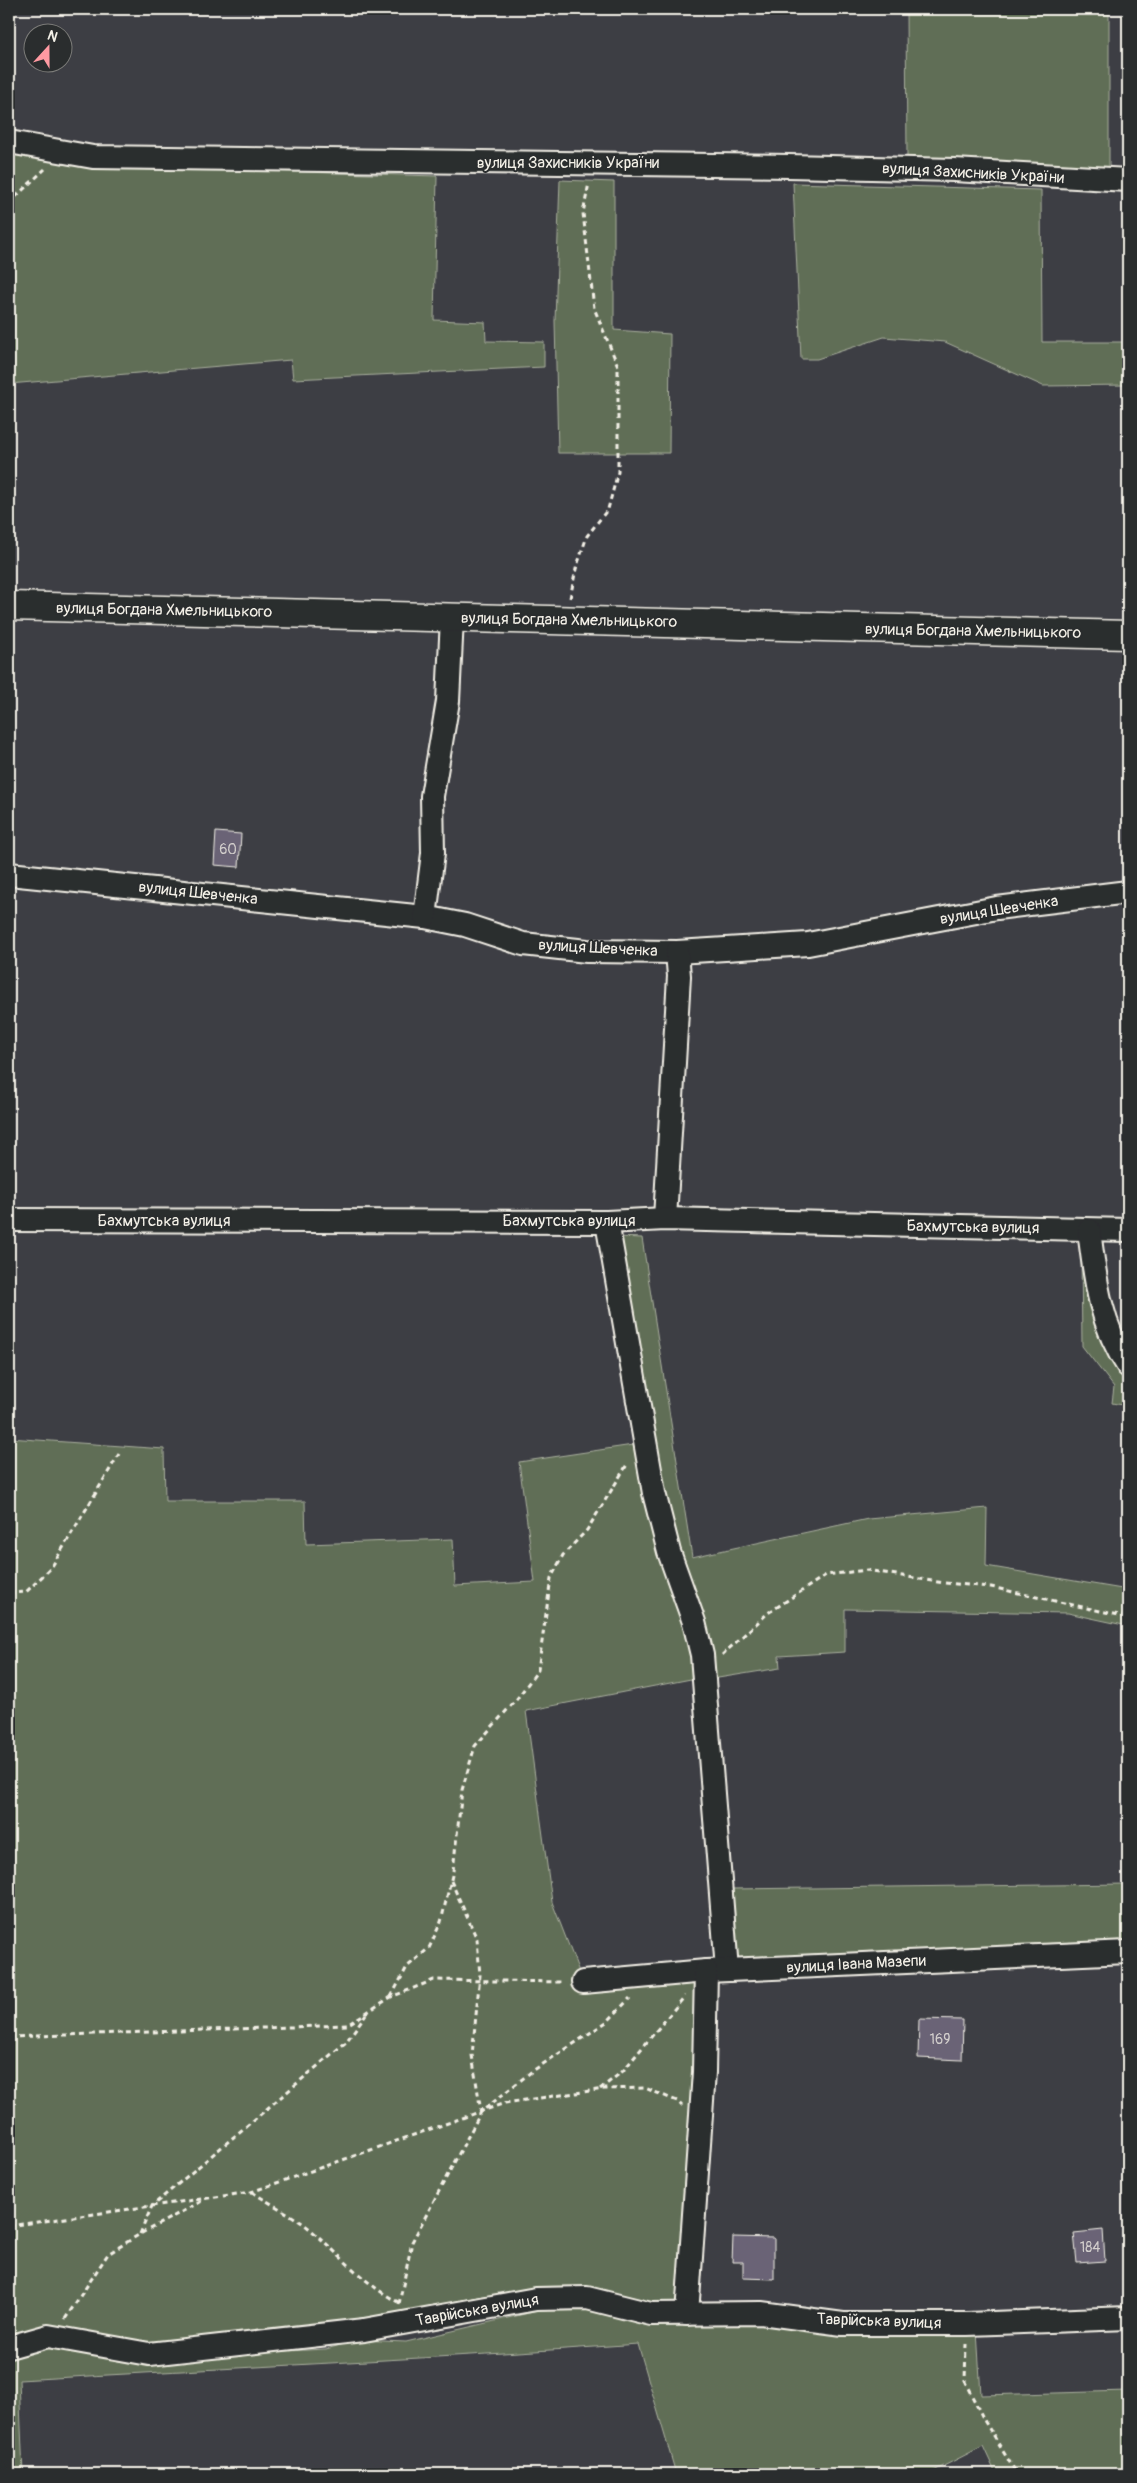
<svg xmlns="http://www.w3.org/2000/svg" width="1137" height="2483" font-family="Pangolin,sans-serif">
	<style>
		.green { fill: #616e56; stroke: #aab09f }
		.building { fill: #6a6476; stroke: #f4f1e8 }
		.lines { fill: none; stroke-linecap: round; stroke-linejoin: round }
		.street-casing { stroke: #f4f1e8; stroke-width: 26 }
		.secondary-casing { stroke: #f4f1e8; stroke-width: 31 }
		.path { stroke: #f4f1e8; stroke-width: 3; stroke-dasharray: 5 4; stroke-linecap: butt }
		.street { stroke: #2a2d2e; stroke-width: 22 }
		.secondary { stroke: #2a2d2e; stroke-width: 28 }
		.labels { text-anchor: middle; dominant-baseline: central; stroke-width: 4; stroke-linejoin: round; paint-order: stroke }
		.number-label { font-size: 14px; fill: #d2cecc }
		.street-label { font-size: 16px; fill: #f4f1e8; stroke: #2a2d2e }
	</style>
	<rect width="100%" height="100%" fill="#3d3e44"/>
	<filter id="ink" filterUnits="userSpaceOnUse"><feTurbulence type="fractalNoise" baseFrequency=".02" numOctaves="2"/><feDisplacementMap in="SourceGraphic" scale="10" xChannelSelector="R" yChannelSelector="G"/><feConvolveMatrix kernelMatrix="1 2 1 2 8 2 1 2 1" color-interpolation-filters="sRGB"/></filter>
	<g filter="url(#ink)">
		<g class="green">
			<path d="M 906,9 L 1109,9 L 1109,171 L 907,159 Z"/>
			<path d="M 9,154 L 96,166 L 437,176 L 434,320 L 485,322 L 486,341 L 544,342 L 544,367 L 293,379 L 291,360 L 9,384 Z"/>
			<path d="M 560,180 L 614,182 L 614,330 L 670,334 L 669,453 L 558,453 L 555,321 Z"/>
			<path d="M 793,183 L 1041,190 L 1042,342 L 1128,342 L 1128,385 L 1043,386 L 945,342 L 884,337 L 817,359 L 801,359 Z"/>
			<path d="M 617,1237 L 642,1238 L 692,1557 L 868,1519 L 987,1508 L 986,1566 L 1128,1590 L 1128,1626 L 1068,1613 L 845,1609 L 845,1652 L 779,1656 L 780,1668 L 712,1679 L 670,1528 Z"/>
			<path d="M 1081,1252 L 1107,1354 L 1128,1378 L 1128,1406 L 1112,1403 L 1114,1387 L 1082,1346 Z"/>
			<path d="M 9,1438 L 164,1449 L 165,1501 L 305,1501 L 306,1544 L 453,1539 L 455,1586 L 535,1582 L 519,1462 L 633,1445 L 663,1556 L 686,1616 L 696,1678 L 526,1711 L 552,1902 L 583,1982 L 701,1977 L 681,2309 L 587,2294 L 148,2350 L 9,2342 Z"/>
			<path d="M 1128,1884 L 1128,1943 L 736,1958 L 731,1889 Z"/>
			<path d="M 550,2308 L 608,2311 L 655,2323 L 977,2331 L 981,2395 L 1128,2391 L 1128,2474 L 996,2474 L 983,2446 L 928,2474 L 676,2474 L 638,2344 C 431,2359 225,2368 19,2380 L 23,2474 L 9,2474 L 9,2354 L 48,2341 L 155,2358 L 326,2349 L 359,2340 L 406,2342 Z"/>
		</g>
		<g class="building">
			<path d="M 216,832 L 241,834 L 239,867 L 214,865 Z"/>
			<path d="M 919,2019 L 963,2020 L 962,2060 L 918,2058 Z"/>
			<path d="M 1103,2230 L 1105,2261 L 1077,2263 L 1074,2233 Z"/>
			<path d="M 733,2237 L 774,2238 L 774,2279 L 743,2278 L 743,2262 L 732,2262 Z"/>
		</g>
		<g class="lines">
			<g class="street-casing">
				<g id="street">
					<path d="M 9,142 L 93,157 L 789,166 L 954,170 L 1128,180"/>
					<path d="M 9,874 L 425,917 L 465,925 L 523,944 L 587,951 L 677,952 L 808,944 L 997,908 L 1128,892"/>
					<path d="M 425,917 L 433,853 L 432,796 L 448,701 L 452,618"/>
					<path d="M 665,1219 L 679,976 L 677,952"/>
					<path d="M 9,1220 L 607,1222 L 665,1219 L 1128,1230"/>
					<path d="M 607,1222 L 654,1493 L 669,1552 L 694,1622 L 702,1655 L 727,1970"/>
					<path d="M 1089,1230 C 1095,1278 1100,1325 1128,1366"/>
					<path d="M 583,1982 L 706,1971 L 1128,1952"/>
					<path d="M 687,2314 L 704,2072 L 706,1971"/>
					<path d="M 9,2347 L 48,2336 L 149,2354 L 364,2330 L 536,2299 L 587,2298 L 651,2314 L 761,2313 L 843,2324 L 967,2324 L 1128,2318"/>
				</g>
			</g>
			<g class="secondary-casing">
				<path id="secondary" d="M 9,606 L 1128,635"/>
			</g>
			<g class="path">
				<path d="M 9,203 L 45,169"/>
				<path d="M 570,598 L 576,569 L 587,536 L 608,509 L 618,472 L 618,366 L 594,308 L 583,213 L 589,183"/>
				<path d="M 9,1593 L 26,1592 L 51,1568 L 119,1454"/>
				<path d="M 722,1655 L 768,1613 L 826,1575 L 867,1570 L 944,1583 L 991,1587 L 1128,1617"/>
				<path d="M 451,1881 L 477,1939 L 480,1975 L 472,2055 L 481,2112"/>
				<path d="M 391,1997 L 407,1967 L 429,1948 L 441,1922 L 453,1871 L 462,1790 L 475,1746 L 516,1700 L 538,1670 L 551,1578 L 563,1555 L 587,1530 L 628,1463"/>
				<path d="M 9,2037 L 347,2025 L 391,1997 L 434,1980 L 563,1982"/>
				<path d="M 600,2089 L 623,2071 L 685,1996"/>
				<path d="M 252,2192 C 269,2203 289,2213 305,2225 C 336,2250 363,2284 398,2302"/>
				<path d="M 9,2226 L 251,2192 L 505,2103 L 604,2089 L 645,2088 L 677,2101 L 682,2106"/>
				<path d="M 140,2234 L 152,2206 L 346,2042 L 366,2014"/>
				<path d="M 399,2304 L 412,2242 L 481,2112 L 531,2072 L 608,2021 L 630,1998"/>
				<path d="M 65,2319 L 108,2254 L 140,2234 L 204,2200"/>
				<path d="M 966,2344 L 965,2382 L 985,2422 L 1017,2474"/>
			</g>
			<use href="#street" class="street"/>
			<use href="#secondary" class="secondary"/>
		</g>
	</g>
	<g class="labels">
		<g class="number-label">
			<text x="228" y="849">60</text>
			<text x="940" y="2039">169</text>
			<text x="1090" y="2247">184</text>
		</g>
		<g class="street-label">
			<text x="568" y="163">вулиця Захисників України</text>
			<text transform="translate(973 173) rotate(3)">вулиця Захисників України</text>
			<text transform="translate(164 610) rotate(1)">вулиця Богдана Хмельницького</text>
			<text transform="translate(569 620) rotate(1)">вулиця Богдана Хмельницького</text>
			<text transform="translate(973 631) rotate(1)">вулиця Богдана Хмельницького</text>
			<text transform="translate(198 893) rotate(6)">вулиця Шевченка</text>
			<text transform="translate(999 910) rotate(-9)">вулиця Шевченка</text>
			<text transform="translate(598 948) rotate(3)">вулиця Шевченка</text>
			<text x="164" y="1221">Бахмутська вулиця</text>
			<text x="569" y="1221">Бахмутська вулиця</text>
			<text transform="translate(973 1227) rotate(1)">Бахмутська вулиця</text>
			<text transform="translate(856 1964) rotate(-3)">вулиця Івана Мазепи</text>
			<text transform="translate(477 2310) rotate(-10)">Таврійська вулиця</text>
			<text transform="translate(879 2321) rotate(2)">Таврійська вулиця</text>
		</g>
	</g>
	<rect width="1137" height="2483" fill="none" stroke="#2a2d2e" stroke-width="30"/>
	<rect x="15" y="15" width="1107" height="2453" fill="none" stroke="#f4f1e8" stroke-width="2" filter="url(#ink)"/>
	<g transform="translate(48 48) rotate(21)"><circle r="24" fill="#2a2d2e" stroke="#7b7b78"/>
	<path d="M0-4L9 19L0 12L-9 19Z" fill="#ff9aa2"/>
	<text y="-8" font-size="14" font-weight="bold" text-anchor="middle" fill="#f4f1e8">N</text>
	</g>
</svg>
